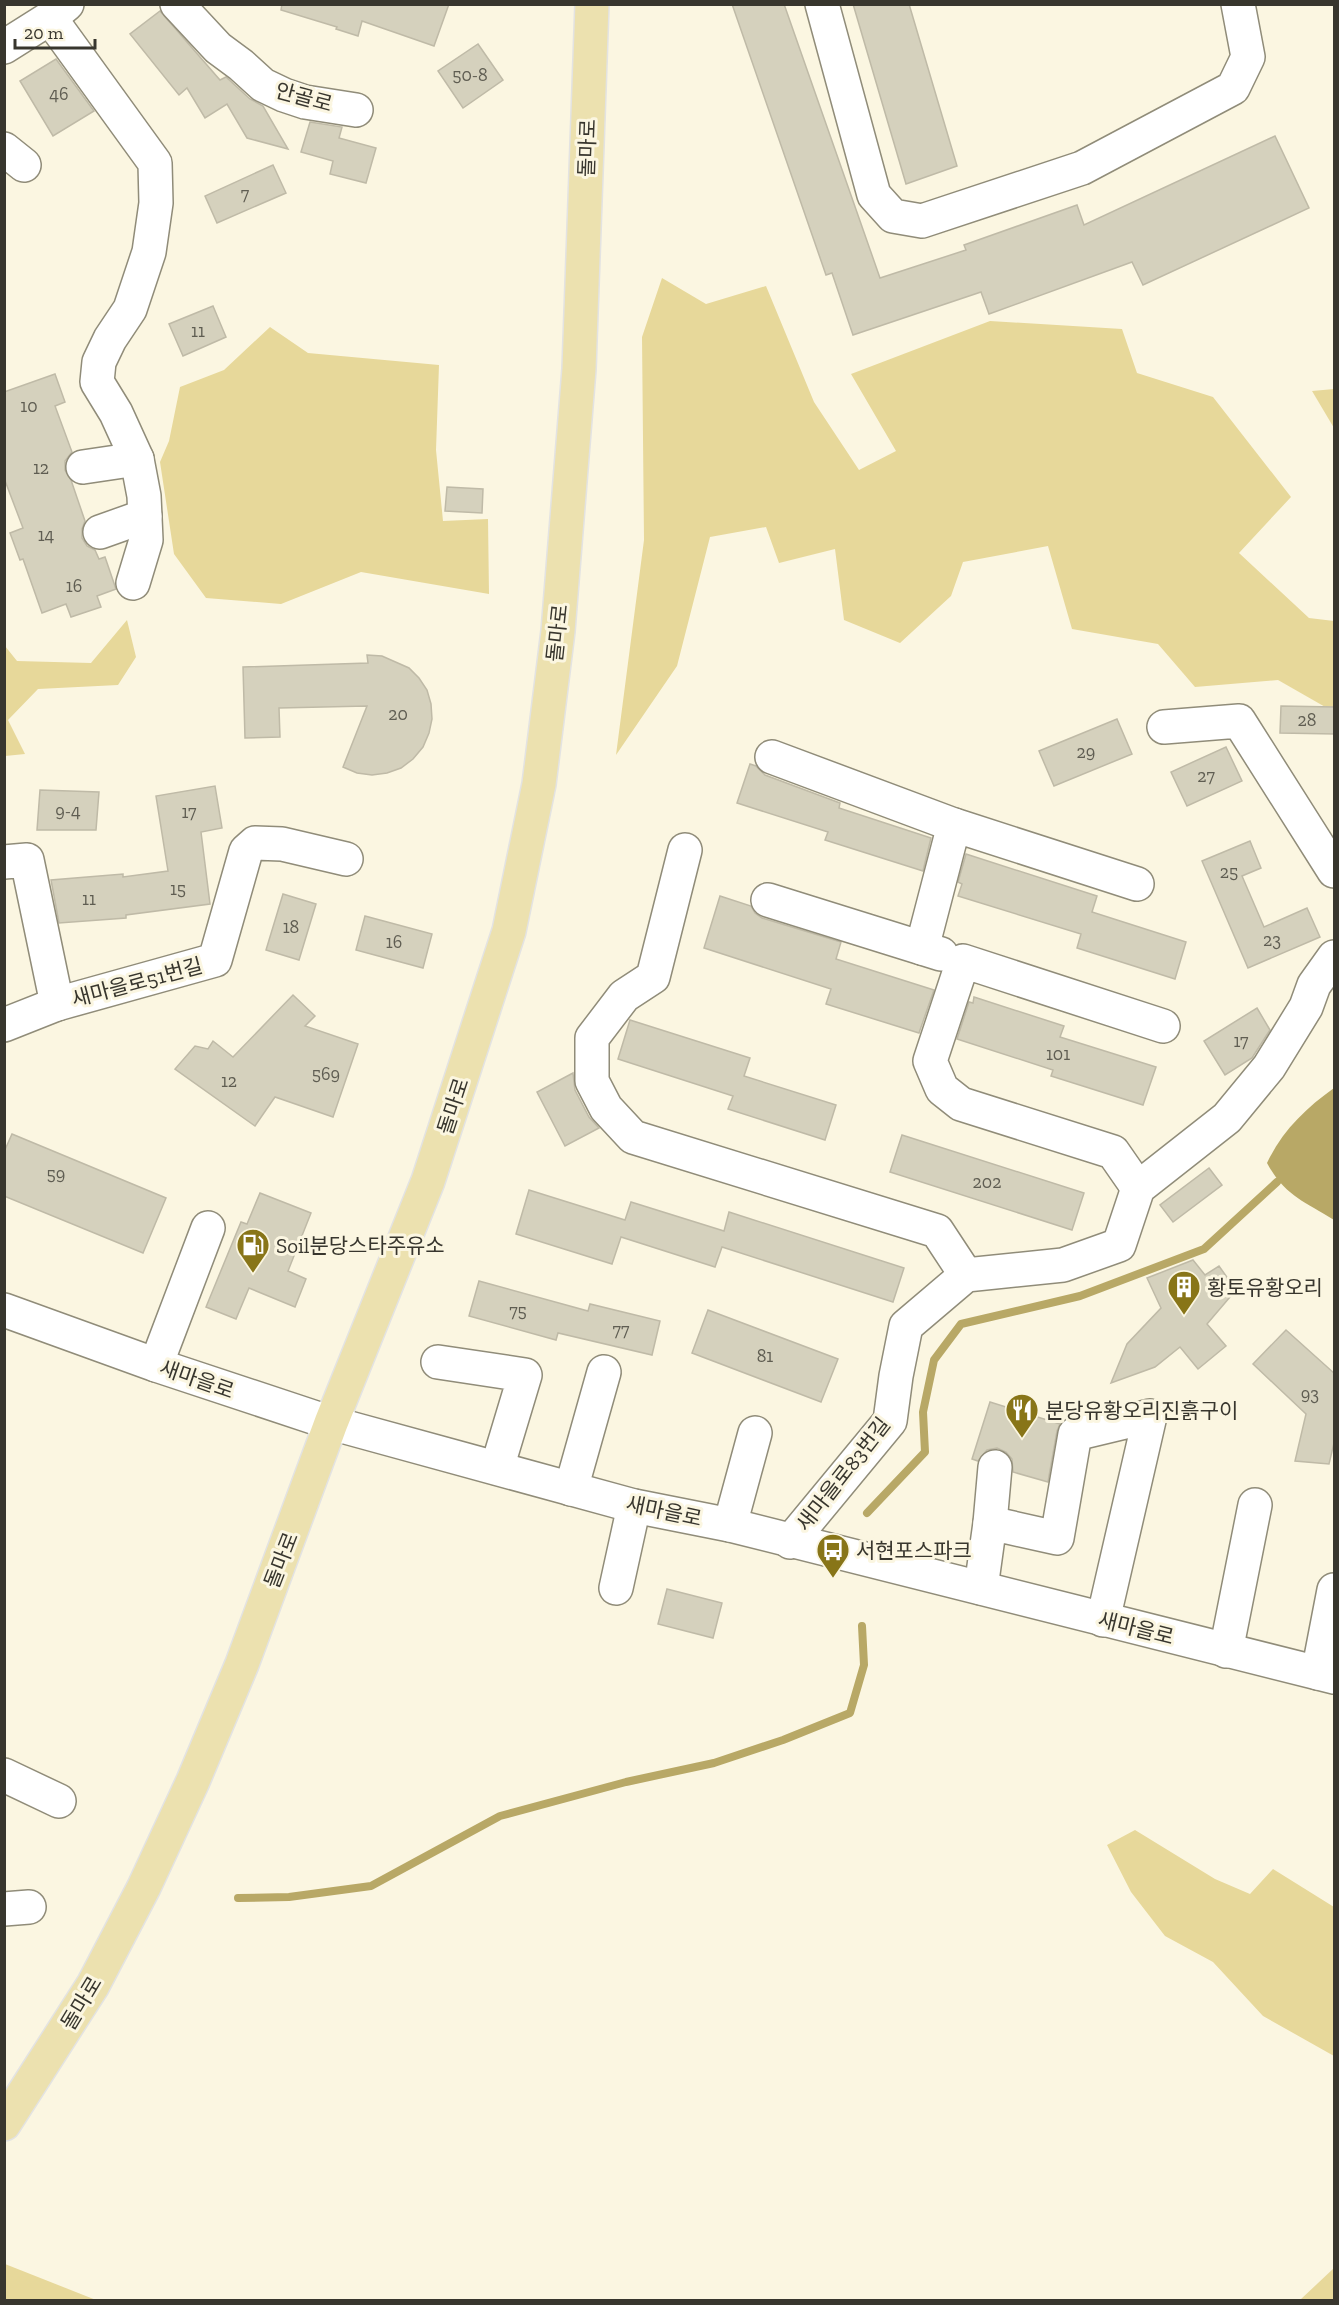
<svg xmlns="http://www.w3.org/2000/svg" width="1339" height="2305" font-family="'Zilla Slab','Noto Sans KR',serif">
	<style>
		.green { fill: #e7d89a }
		.water { fill: #b8a866 }
		.lines { fill: none; stroke-linecap: round; stroke-linejoin: round }
		.stream { stroke: #b8a866; stroke-width: 8 }
		.building { fill: #d5d1bd; stroke: #bfbaa7; stroke-width: 1.5 }
		.minor-casing { stroke: #908c79; stroke-width: 36 }
		.major-casing { stroke: #e3e3e2; stroke-width: 36 }
		.minor { stroke: #fff; stroke-width: 33 }
		.major { stroke: #ece1af; stroke-width: 33 }
		.labels { text-anchor: middle; dominant-baseline: central; stroke-width: 6; stroke-linejoin: round; paint-order: stroke }
		.number-label { font-size: 18px; fill: #5f5d52 }
		.street-label { font-size: 21px; fill: #38362e; stroke: #fbf6e1 }
		.poi-label { font-size: 21px; fill: #38362e; stroke: #fbf6e1; text-anchor: start }
	</style>
	<rect width="100%" height="100%" fill="#fbf6e1"/>
	<g class="green">
		<path d="M 662,278 L 706,304 L 766,286 L 814,402 L 859,470 L 896,451 L 851,374 L 990,321 L 1122,329 L 1137,373 L 1213,397 L 1291,497 L 1239,553 L 1309,618 L 1334,621 L 1334,712 L 1278,680 L 1195,687 L 1158,644 L 1072,629 L 1048,546 L 963,562 L 951,596 L 900,643 L 844,620 L 835,549 L 779,563 L 766,527 L 710,537 L 677,666 L 616,755 L 644,540 L 642,337 Z"/>
		<path d="M 270,327 L 308,353 L 439,365 L 436,450 L 443,521 L 488,519 L 489,594 L 361,572 L 281,604 L 206,598 L 174,554 L 160,462 L 169,441 L 180,387 L 224,370 Z"/>
		<path d="M 1334,389 L 1334,428 L 1312,391 Z"/>
		<path d="M 127,620 L 136,657 L 118,685 L 38,689 L 8,720 L 25,754 L 5,756 L 5,646 L 17,661 L 91,663 Z"/>
		<path d="M 1135,1830 L 1215,1879 L 1250,1894 L 1273,1869 L 1334,1907 L 1334,2056 L 1263,2016 L 1213,1962 L 1165,1936 L 1131,1892 L 1107,1845 Z"/>
		<path d="M 5,2264 L 96,2300 L 5,2300 Z"/>
		<path d="M 1334,2268 L 1334,2300 L 1300,2300 Z"/>
	</g>
	<path class="water" d="M 1334,1088 L 1334,1220 C 1304,1201 1285,1196 1267,1163 C 1282,1131 1306,1108 1334,1088 Z"/>
	<g class="lines">
		<g class="stream">
			<path d="M 867,1513 L 925,1452 L 923,1412 L 934,1360 L 961,1324 L 1080,1296 L 1204,1249 L 1277,1182"/>
			<path d="M 238,1898 L 289,1897 L 371,1886 L 500,1816 L 626,1782 L 714,1763 L 783,1740 L 850,1713 L 864,1665 L 862,1626"/>
		</g>
	</g>
	<g class="building">
		<path d="M 282,4 L 449,4 L 434,46 L 362,21 L 358,36 L 336,29 L 337,27 L 281,10 Z"/>
		<path d="M 732,4 L 784,4 L 880,278 L 966,250 L 964,245 L 1077,205 L 1084,225 L 1275,136 L 1309,208 L 1143,285 L 1132,262 L 989,314 L 981,292 L 853,335 L 832,273 L 826,275 Z"/>
		<path d="M 853,4 L 909,4 L 957,166 L 906,184 Z"/>
		<path d="M 160,11 L 220,80 L 226,77 L 250,99 L 263,106 L 288,149 L 247,138 L 227,104 L 205,118 L 187,88 L 179,95 L 130,34 Z"/>
		<path d="M 478,44 L 503,80 L 463,108 L 438,71 Z"/>
		<path d="M 56,59 L 94,111 L 53,136 L 20,81 Z"/>
		<path d="M 310,122 L 342,127 L 339,138 L 376,148 L 366,183 L 330,174 L 333,161 L 301,152 Z"/>
		<path d="M 273,165 L 286,193 L 217,223 L 205,196 Z"/>
		<path d="M 213,306 L 226,337 L 183,356 L 169,324 Z"/>
		<path d="M 55,374 L 65,402 L 55,406 L 72,452 L 65,461 L 65,470 L 71,480 L 85,521 L 82,529 L 82,538 L 87,546 L 95,550 L 99,559 L 105,557 L 116,589 L 97,596 L 101,607 L 71,617 L 66,604 L 42,613 L 23,559 L 20,560 L 10,533 L 23,528 L 4,478 L 4,392 Z"/>
		<path d="M 447,487 L 483,489 L 482,513 L 445,511 Z"/>
		<path d="M 367,655 L 382,656 L 409,668 L 419,678 L 427,690 L 431,704 L 432,719 L 429,733 L 423,747 L 413,759 L 401,768 L 387,773 L 372,775 L 357,773 L 343,767 L 367,706 L 279,708 L 280,737 L 245,738 L 243,667 L 368,663 Z"/>
		<path d="M 1281,706 L 1335,707 L 1335,734 L 1280,733 Z"/>
		<path d="M 1117,719 L 1132,754 L 1054,786 L 1039,751 Z"/>
		<path d="M 1226,747 L 1242,781 L 1187,806 L 1171,772 Z"/>
		<path d="M 750,764 L 756,766 L 765,775 L 840,803 L 839,808 L 931,838 L 923,871 L 825,840 L 828,832 L 737,803 Z"/>
		<path d="M 215,786 L 222,828 L 201,832 L 210,904 L 126,915 L 126,918 L 59,923 L 51,880 L 123,874 L 123,877 L 168,871 L 156,796 Z"/>
		<path d="M 40,790 L 99,792 L 96,830 L 37,830 Z"/>
		<path d="M 1250,841 L 1261,868 L 1242,876 L 1264,927 L 1307,908 L 1320,937 L 1248,968 L 1202,861 Z"/>
		<path d="M 966,854 L 1097,896 L 1092,912 L 1186,942 L 1175,979 L 1077,948 L 1081,934 L 958,896 L 962,884 L 958,882 Z"/>
		<path d="M 283,894 L 316,904 L 299,960 L 266,950 Z"/>
		<path d="M 720,896 L 751,906 L 755,913 L 762,918 L 841,942 L 836,959 L 934,990 L 919,1033 L 826,1004 L 831,989 L 704,948 Z"/>
		<path d="M 365,916 L 432,934 L 423,968 L 356,950 Z"/>
		<path d="M 293,995 L 315,1016 L 305,1026 L 358,1044 L 333,1117 L 275,1097 L 255,1126 L 175,1069 L 195,1046 L 208,1049 L 213,1041 L 233,1057 Z"/>
		<path d="M 974,997 L 1064,1026 L 1060,1037 L 1156,1067 L 1143,1105 L 1051,1076 L 1053,1070 L 957,1039 L 969,1002 L 973,1003 Z"/>
		<path d="M 1257,1008 L 1270,1030 L 1252,1058 L 1225,1075 L 1204,1041 Z"/>
		<path d="M 630,1020 L 750,1058 L 744,1076 L 836,1105 L 825,1140 L 728,1109 L 733,1096 L 618,1059 Z"/>
		<path d="M 573,1073 L 575,1090 L 589,1117 L 599,1128 L 565,1146 L 537,1092 Z"/>
		<path d="M 12,1134 L 166,1198 L 143,1253 L 4,1196 L 4,1152 Z"/>
		<path d="M 902,1135 L 1084,1193 L 1072,1230 L 890,1172 Z"/>
		<path d="M 1209,1168 L 1222,1185 L 1173,1222 L 1160,1205 Z"/>
		<path d="M 529,1190 L 625,1220 L 631,1202 L 724,1231 L 729,1212 L 904,1268 L 893,1302 L 722,1247 L 715,1267 L 621,1237 L 612,1264 L 516,1234 Z"/>
		<path d="M 260,1193 L 311,1213 L 288,1271 L 306,1279 L 295,1307 L 249,1288 L 236,1319 L 206,1307 L 241,1222 L 247,1224 Z"/>
		<path d="M 1193,1260 L 1205,1275 L 1219,1266 L 1236,1290 L 1207,1324 L 1226,1346 L 1198,1369 L 1180,1347 L 1155,1367 L 1111,1383 L 1127,1344 L 1161,1308 L 1147,1278 Z"/>
		<path d="M 479,1281 L 588,1311 L 590,1304 L 660,1321 L 652,1355 L 558,1333 L 556,1340 L 469,1316 Z"/>
		<path d="M 708,1310 L 838,1359 L 821,1402 L 692,1353 Z"/>
		<path d="M 1286,1330 L 1335,1374 L 1335,1439 L 1329,1464 L 1295,1461 L 1306,1414 L 1253,1364 Z"/>
		<path d="M 990,1402 L 1060,1424 L 1057,1431 L 1048,1482 L 1013,1472 L 1012,1459 L 1006,1452 L 997,1448 L 987,1450 L 978,1461 L 972,1459 Z"/>
		<path d="M 667,1589 L 722,1603 L 713,1638 L 658,1624 Z"/>
	</g>
	<g class="lines">
		<g class="minor-casing">
			<g id="minor">
				<path d="M 177,4 L 218,48 L 241,65 L 263,85 L 284,95 L 305,102 L 356,110"/>
				<path d="M 822,4 L 874,195 L 893,216 L 922,221 L 1082,168 L 1233,88 L 1248,57 L 1238,4"/>
				<path d="M 50,18 L 155,163 L 156,203 L 149,252 L 130,309 L 110,339 L 99,362 L 97,382 L 116,413 L 137,459 L 144,496 L 146,540 L 133,583"/>
				<path d="M 4,47 L 50,18 L 67,4"/>
				<path d="M 4,149 L 24,165"/>
				<path d="M 83,467 L 137,459"/>
				<path d="M 100,532 L 145,516"/>
				<path d="M 1164,727 L 1239,721 L 1334,871"/>
				<path d="M 772,757 L 954,825"/>
				<path d="M 685,850 L 653,977 L 624,996 L 592,1038 L 592,1081 L 606,1108 L 633,1137 L 937,1231 L 966,1275"/>
				<path d="M 4,862 L 27,860 L 57,1004"/>
				<path d="M 768,900 L 941,954"/>
				<path d="M 922,948 L 954,825 L 1137,884"/>
				<path d="M 4,1025 L 57,1004 L 215,960 L 246,851 L 255,843 L 282,844 L 346,859"/>
				<path d="M 1138,1188 L 1113,1152 L 961,1104 L 942,1089 L 930,1061 L 963,961 L 1163,1026"/>
				<path d="M 4,1310 L 156,1365 L 331,1423 L 634,1506 L 730,1525 L 1334,1677"/>
				<path d="M 438,1362 L 525,1375 L 497,1468"/>
				<path d="M 156,1365 L 208,1228"/>
				<path d="M 571,1489 L 604,1372"/>
				<path d="M 990,1523 L 995,1467"/>
				<path d="M 730,1525 L 755,1433"/>
				<path d="M 790,1542 L 890,1421 L 896,1376 L 906,1326 L 966,1275 L 1063,1265 L 1119,1245 L 1138,1188 L 1227,1118 L 1269,1067 L 1306,1007 L 1314,985 L 1334,957"/>
				<path d="M 616,1588 L 634,1506"/>
				<path d="M 981,1588 L 990,1523 L 1057,1538 L 1075,1434 L 1150,1416 L 1103,1620"/>
				<path d="M 1226,1651 L 1255,1505"/>
				<path d="M 1318,1673 L 1334,1590"/>
				<path d="M 4,1775 L 59,1801"/>
				<path d="M 4,1909 L 29,1907"/>
			</g>
		</g>
		<g class="major-casing">
			<path id="major" d="M 4,2124 L 93,1985 L 144,1887 L 193,1781 L 242,1664 L 331,1423 L 428,1181 L 509,931 L 539,784 L 558,631 L 579,369 L 592,4"/>
		</g>
		<use href="#minor" class="minor"/>
		<use href="#major" class="major"/>
	</g>
	<defs>
		<g id="fuel-pin" transform="scale(1.725)"><path d="M0 17L-7.5 6A9.5 9.5 0 1 1 7.5 6Z" fill="#887518" stroke="#fbf6e1"/><path d="M-5.5-6h7V0h2V4h1.3V-2.5L3-4.5l.8-.8L6-3V5H2.5V1h-1V6h-7ZM-4.2-4.7v3.2H.2V-4.7Z" fill="#fff"/></g>
		<g id="building-pin" transform="scale(1.725)"><path d="M0 17L-7.5 6A9.5 9.5 0 1 1 7.5 6Z" fill="#887518" stroke="#fbf6e1"/><path d="M-4-6H4V6H1V3H-1V6H-4ZM-2.5-4.3h1.7v1.8h-1.7ZM.8-4.3h1.7v1.8H.8ZM-2.5-1h1.7V.8h-1.7ZM.8-1h1.7V.8H.8Z" fill="#fff"/></g>
		<g id="restaurant-pin" transform="scale(1.725)"><path d="M0 17L-7.5 6A9.5 9.5 0 1 1 7.5 6Z" fill="#887518" stroke="#fbf6e1"/><path d="M-5-6h1v4h1v-4h1v4h1v-4h1v5L-1.5 .5V6h-2V.5L-5-1ZM5-6V6H3V1.5H1.5Q1.5-4 5-6Z" fill="#fff"/></g>
		<g id="bus-pin" transform="scale(1.725)"><path d="M0 17L-7.5 6A9.5 9.5 0 1 1 7.5 6Z" fill="#887518" stroke="#fbf6e1"/><path d="M-5-6H5V4H4V6H2V4H-2V6H-4V4H-5ZM-3.5-4V0h7V-4ZM-3.5 1.2v1.5H-2V1.2ZM2 1.2v1.5H3.5V1.2Z" fill="#fff"/></g>
	</defs>
	<g fill-rule="evenodd">
		<use href="#fuel-pin" x="253" y="1245"/>
		<use href="#building-pin" x="1184" y="1287"/>
		<use href="#restaurant-pin" x="1022" y="1410"/>
		<use href="#bus-pin" x="833" y="1550"/>
	</g>
	<g class="labels">
		<g class="number-label">
			<text x="470" y="75">50-8</text>
			<text x="59" y="94">46</text>
			<text x="245" y="194">7</text>
			<text x="198" y="331">11</text>
			<text x="29" y="406">10</text>
			<text x="41" y="468">12</text>
			<text x="46" y="535">14</text>
			<text x="74" y="586">16</text>
			<text x="398" y="714">20</text>
			<text x="1307" y="720">28</text>
			<text x="1086" y="752">29</text>
			<text x="1206" y="776">27</text>
			<text x="68" y="811">9-4</text>
			<text x="189" y="812">17</text>
			<text x="1229" y="872">25</text>
			<text x="178" y="889">15</text>
			<text x="89" y="899">11</text>
			<text x="291" y="927">18</text>
			<text x="1272" y="940">23</text>
			<text x="394" y="942">16</text>
			<text x="1241" y="1041">17</text>
			<text x="1058" y="1054">101</text>
			<text x="326" y="1074">569</text>
			<text x="229" y="1081">12</text>
			<text x="56" y="1174">59</text>
			<text x="987" y="1182">202</text>
			<text x="518" y="1311">75</text>
			<text x="621" y="1330">77</text>
			<text x="765" y="1356">81</text>
			<text x="1310" y="1394">93</text>
		</g>
		<g class="street-label">
			<text transform="translate(304 97) rotate(15)">안골로</text>
			<text transform="translate(587 148) rotate(-88)">돌마로</text>
			<text transform="translate(557 633) rotate(-84)">돌마로</text>
			<text transform="translate(137 982) rotate(-15)">새마을로51번길</text>
			<text transform="translate(453 1106) rotate(-72)">돌마로</text>
			<text transform="translate(197 1379) rotate(19)">새마을로</text>
			<text transform="translate(843 1474) rotate(-52)">새마을로83번길</text>
			<text transform="translate(664 1511) rotate(12)">새마을로</text>
			<text transform="translate(281 1560) rotate(-69)">돌마로</text>
			<text transform="translate(1136 1628) rotate(14)">새마을로</text>
			<text transform="translate(81 2003) rotate(-59)">돌마로</text>
		</g>
		<g class="poi-label">
			<text x="276" y="1245">Soil분당스타주유소</text>
			<text x="1207" y="1287">황토유황오리</text>
			<text x="1045" y="1410">분당유황오리진흙구이</text>
			<text x="856" y="1550">서현포스파크</text>
		</g>
	</g>
	<rect width="1339" height="2305" fill="none" stroke="#38362e" stroke-width="12"/>
	<path d="M15 39v9h80v-9" fill="none" stroke="#38362e" stroke-width="3"/>
	<text x="24" y="39" font-size="18" fill="#38362e" stroke="#fbf6e1" stroke-width="4.5" paint-order="stroke">20 m</text>
</svg>
